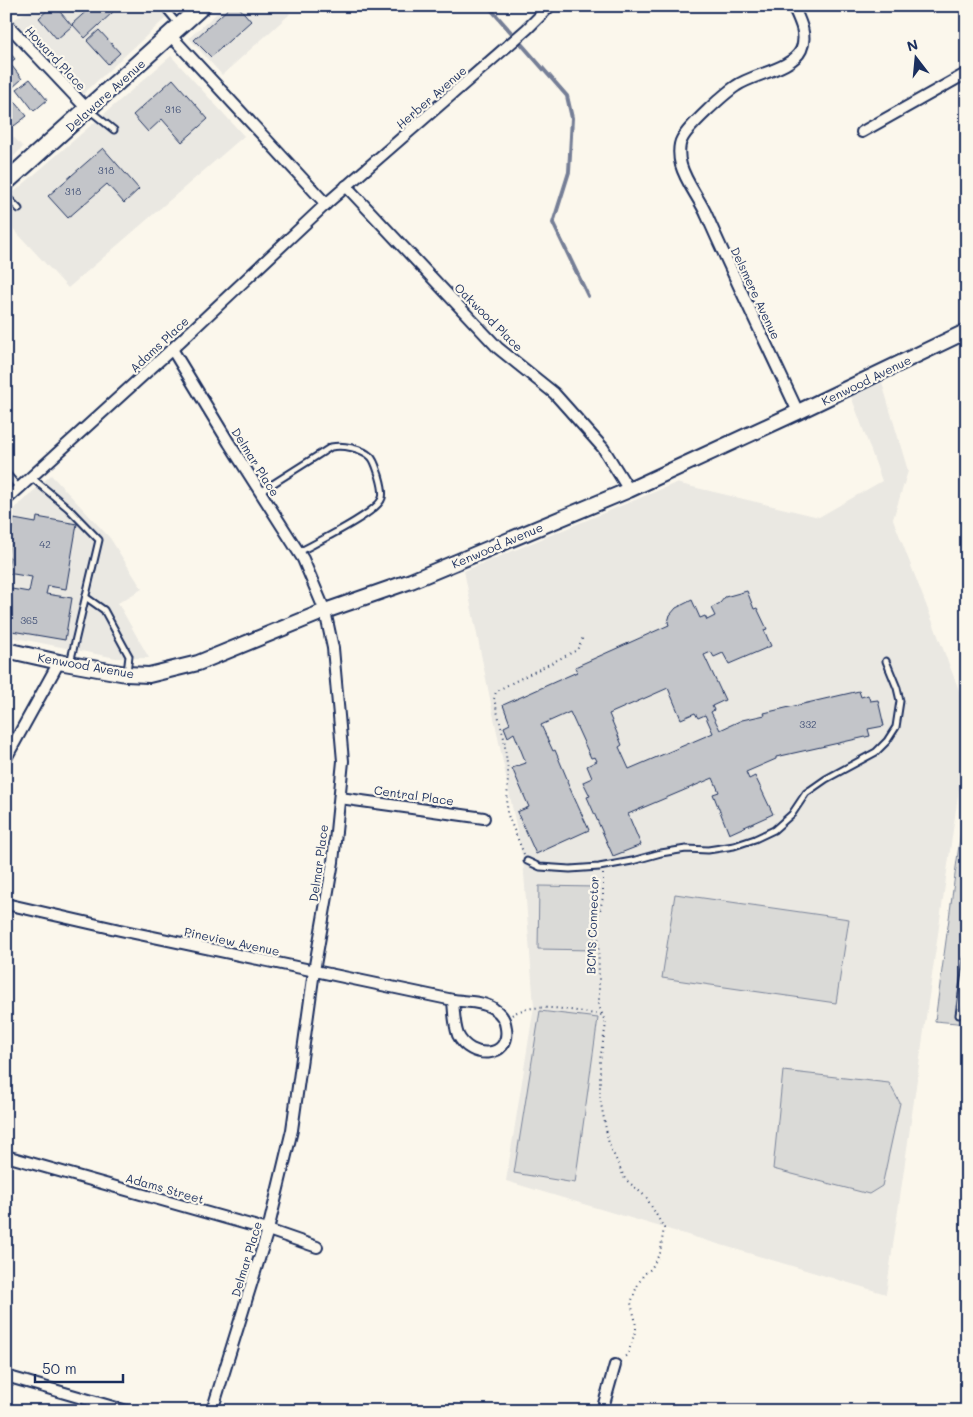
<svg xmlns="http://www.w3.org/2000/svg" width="973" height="1417" font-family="Mali,sans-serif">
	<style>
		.built { fill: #eae8e2 }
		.green { fill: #dadad7; stroke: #7a849a }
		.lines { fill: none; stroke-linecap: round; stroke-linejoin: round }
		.stream { stroke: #747e96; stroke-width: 4 }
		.building { fill: #c3c5c9; stroke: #1b2f5e; fill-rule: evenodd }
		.lane-casing { stroke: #1b2f5e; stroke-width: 9 }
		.street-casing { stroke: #1b2f5e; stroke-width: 14 }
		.secondary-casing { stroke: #1b2f5e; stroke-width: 18 }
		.primary-casing { stroke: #1b2f5e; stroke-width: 20 }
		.path { stroke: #1b2f5e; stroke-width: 2; stroke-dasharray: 1 4; stroke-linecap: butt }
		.lane { stroke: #fbf7ec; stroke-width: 5 }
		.street { stroke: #fbf7ec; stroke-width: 10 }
		.secondary { stroke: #fbf7ec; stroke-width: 14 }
		.primary { stroke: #fbf7ec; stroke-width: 16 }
		.labels { text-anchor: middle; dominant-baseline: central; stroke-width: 4.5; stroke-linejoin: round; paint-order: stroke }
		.number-label { font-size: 10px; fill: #455479 }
		.street-label { font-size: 12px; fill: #1b2f5e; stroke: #fbf7ec }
	</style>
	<rect width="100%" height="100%" fill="#fbf7ec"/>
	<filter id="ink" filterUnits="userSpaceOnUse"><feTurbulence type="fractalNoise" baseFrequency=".02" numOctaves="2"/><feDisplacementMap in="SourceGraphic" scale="10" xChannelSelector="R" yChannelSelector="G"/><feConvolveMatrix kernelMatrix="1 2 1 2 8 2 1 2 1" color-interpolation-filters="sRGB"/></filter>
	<g filter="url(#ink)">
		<g class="built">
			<path d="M 36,6 L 179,6 L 83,94 L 13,20 Z"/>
			<path d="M 225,6 L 284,6 L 290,14 L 222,75 L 189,38 Z"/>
			<path d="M 171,56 L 244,136 L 68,288 L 6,221 L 6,199 Z"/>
			<path d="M 6,129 L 23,147 L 6,164 Z"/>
			<path d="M 882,383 L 908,471 L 893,519 L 967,711 L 967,733 L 886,1294 L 506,1181 L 534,1007 L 523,860 L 464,571 L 676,483 L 819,517 L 882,481 L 851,396 Z"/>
			<path d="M 51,475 L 110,538 L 142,589 L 118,603 L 149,658 L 116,658 L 6,636 L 6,516 Z"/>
		</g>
		<g class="green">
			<path d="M 967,787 L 967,1024 L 935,1021 Z"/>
			<path d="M 539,886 L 595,887 L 594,950 L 538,949 Z"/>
			<path d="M 675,894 L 849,919 L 836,1003 L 662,978 Z"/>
			<path d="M 540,1011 L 598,1018 L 575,1183 L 514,1173 Z"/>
			<path d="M 783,1071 L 889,1083 L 900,1103 L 882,1186 L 869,1194 L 773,1169 Z"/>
		</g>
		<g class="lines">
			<path class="stream" d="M 488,6 L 567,96 L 572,118 L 569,172 L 553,223 L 588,296"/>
		</g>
		<g class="building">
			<path d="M 52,6 L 55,6 L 72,26 L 57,39 L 39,18 Z"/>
			<path d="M 92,6 L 107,6 L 113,12 L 85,38 L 72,24 Z"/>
			<path d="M 231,6 L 238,6 L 251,21 L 211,57 L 194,40 Z"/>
			<path d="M 99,30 L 120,53 L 108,64 L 87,41 Z"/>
			<path d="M 6,48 L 15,59 L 6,65 Z"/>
			<path d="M 12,66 L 22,79 L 12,88 L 6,81 L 6,71 Z"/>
			<path d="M 30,79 L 47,100 L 34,111 L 17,89 Z"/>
			<path d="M 173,79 L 208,119 L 182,142 L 162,119 L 148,132 L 133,115 Z"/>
			<path d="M 12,98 L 27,116 L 14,126 L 6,116 L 6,103 Z"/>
			<path d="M 103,148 L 139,189 L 124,203 L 107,184 L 68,218 L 48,196 Z"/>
			<path d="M 37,517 L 77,524 L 66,589 L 48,586 L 46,594 L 72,598 L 65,640 L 6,630 L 6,588 L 29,592 L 32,577 L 7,573 L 10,557 L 7,557 L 14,519 L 36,523 Z"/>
			<path d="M 747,591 L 754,609 L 757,608 L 767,629 L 764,630 L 771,646 L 729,664 L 723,653 L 714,657 L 711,652 L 704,655 L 725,700 L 712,706 L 714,710 L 711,712 L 720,730 L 742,720 L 765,715 L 764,713 L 859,691 L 861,697 L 868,695 L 870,701 L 878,700 L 884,726 L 868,729 L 870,736 L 776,757 L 776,759 L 746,772 L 749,779 L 755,776 L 773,814 L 729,834 L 713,794 L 719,792 L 713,778 L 628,814 L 641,845 L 613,856 L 587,797 L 590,796 L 583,782 L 592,778 L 587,766 L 597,761 L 595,757 L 591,758 L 570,712 L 541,725 L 553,751 L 555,750 L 568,781 L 567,782 L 589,830 L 536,854 L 517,812 L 529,807 L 512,768 L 526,763 L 514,733 L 508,737 L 504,727 L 510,724 L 503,705 L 577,672 L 575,667 L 669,625 L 668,622 L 670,615 L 676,608 L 692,600 L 700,618 L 705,616 L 707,620 L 715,616 L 711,608 L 720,603 L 725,597 ZM 668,688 L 681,719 L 695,713 L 698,718 L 705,715 L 713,733 L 629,769 L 619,747 L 622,745 L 609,714 Z"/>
		</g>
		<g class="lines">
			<g class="lane-casing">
				<g id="lane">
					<path d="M 163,6 L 179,25"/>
					<path d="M 89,110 L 114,130"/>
					<path d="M 6,196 L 19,209"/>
					<path d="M 6,473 L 19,488"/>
					<path d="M 31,477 L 68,508 L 99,540 L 70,663"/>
					<path d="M 260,492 L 331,447 C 343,445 362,448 371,457 C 375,461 377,470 379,475 C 381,482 384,491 382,498 C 378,513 315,543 299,552"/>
					<path d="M 87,598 L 104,610 L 129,656 L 127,672"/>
					<path d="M 527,861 L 540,867 L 570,869 L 599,867 L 632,861 L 661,853 L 686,849 L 708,850 L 734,846 L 755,839 L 774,830 L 792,814 L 806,793 L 826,779 L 876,752 L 887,741 L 896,727 L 900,701 L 897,688 L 886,661"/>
					<path d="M 959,1015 L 967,959"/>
				</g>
			</g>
			<g class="street-casing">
				<g id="street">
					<path d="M 793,6 C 799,19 808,35 801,50 C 792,69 753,74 736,86 C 724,94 688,127 682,139 C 678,146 679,158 681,165 C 686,183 700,199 707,216 C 736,282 768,347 798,412"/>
					<path d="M 6,23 L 88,110"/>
					<path d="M 171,36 L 326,204"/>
					<path d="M 862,132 L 967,73"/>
					<path d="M 346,186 L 498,348 L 554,393 L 603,448 L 629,490"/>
					<path d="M 172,349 L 229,443 L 303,559 L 325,611 L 333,648 L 343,761 L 333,862 L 314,971 L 292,1130 L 268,1230 L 212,1411"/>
					<path d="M 6,500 L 172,349 L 326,204 L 527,29 L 550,6"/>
					<path d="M 6,758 L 59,662"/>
					<path d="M 340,798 L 484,818"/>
					<path d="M 6,904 L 120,930 L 453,1000"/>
					<path d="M 453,1000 C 465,1002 484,1001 494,1009 C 501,1013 505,1020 506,1028 C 511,1059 470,1060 458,1035 C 454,1024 454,1012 453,1000 Z"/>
					<path d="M 6,1156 L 268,1230 L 317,1247"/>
					<path d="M 6,1376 L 127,1411"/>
					<path d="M 602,1411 L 615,1365"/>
				</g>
			</g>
			<g class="secondary-casing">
				<path id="secondary" d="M 6,650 L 59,662 L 126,674 L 149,675 L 198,663 L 325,611 L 411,581 L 629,490 L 798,412 L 967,331"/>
			</g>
			<g class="primary-casing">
				<path id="primary" d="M 6,182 L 202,6"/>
			</g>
			<g class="path">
				<path d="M 524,854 L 507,813 L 508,772 L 504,738 L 494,699 L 496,692 L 502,688 L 577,650 L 584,635"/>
				<path d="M 603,874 L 603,897 L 598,919 L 599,982 L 599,1006 L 606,1024 L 600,1060 L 600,1099 L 609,1144 L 625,1179 L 646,1197 L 664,1228 L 660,1253 L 651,1269 L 644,1274 L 637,1286 L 631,1303 L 635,1319 L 636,1329 L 628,1354 L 622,1359"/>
				<path d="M 512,1015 C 532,1000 578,1012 602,1015"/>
			</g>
			<use href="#lane" class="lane"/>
			<use href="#street" class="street"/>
			<use href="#secondary" class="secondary"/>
			<use href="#primary" class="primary"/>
		</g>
	</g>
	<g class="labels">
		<g class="number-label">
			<text x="173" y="109">316</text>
			<text x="106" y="170">318</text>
			<text x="73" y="191">318</text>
			<text x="45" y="544">42</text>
			<text x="29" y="620">365</text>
			<text x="808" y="724">332</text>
		</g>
		<g class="street-label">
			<text transform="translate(56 58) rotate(47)">Howard Place</text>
			<text transform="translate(105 95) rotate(-42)">Delaware Avenue</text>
			<text transform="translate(431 97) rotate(-41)">Herber Avenue</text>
			<text transform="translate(756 293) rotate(65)">Delsmere Avenue</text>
			<text transform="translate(489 317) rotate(45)">Oakwood Place</text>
			<text transform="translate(159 344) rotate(-43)">Adams Place</text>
			<text transform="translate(866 380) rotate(-26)">Kenwood Avenue</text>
			<text transform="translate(256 462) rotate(58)">Delmar Place</text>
			<text transform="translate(497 545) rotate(-23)">Kenwood Avenue</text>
			<text transform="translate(86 665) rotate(10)">Kenwood Avenue</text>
			<text transform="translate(414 795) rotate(8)">Central Place</text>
			<text transform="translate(318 863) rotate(-82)">Delmar Place</text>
			<text transform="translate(592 925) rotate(-88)">BCMS Connector</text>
			<text transform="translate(232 941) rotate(12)">Pineview Avenue</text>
			<text transform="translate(165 1188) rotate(16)">Adams Street</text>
			<text transform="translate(246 1259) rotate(-73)">Delmar Place</text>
		</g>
	</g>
	<rect width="973" height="1417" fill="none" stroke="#fbf7ec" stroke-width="25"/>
	<rect x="12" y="12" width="948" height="1392" fill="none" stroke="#1b2f5e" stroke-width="2" filter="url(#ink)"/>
	<g transform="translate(916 58) rotate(344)" stroke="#fbf7ec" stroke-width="4" paint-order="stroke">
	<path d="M0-4L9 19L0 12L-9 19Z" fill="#1b2f5e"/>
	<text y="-8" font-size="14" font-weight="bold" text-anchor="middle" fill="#1b2f5e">N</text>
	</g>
	<path d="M35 1374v8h88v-8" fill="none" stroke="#1b2f5e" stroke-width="2.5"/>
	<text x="42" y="1374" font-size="15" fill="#1b2f5e" stroke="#fbf7ec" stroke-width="4" paint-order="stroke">50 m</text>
</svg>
